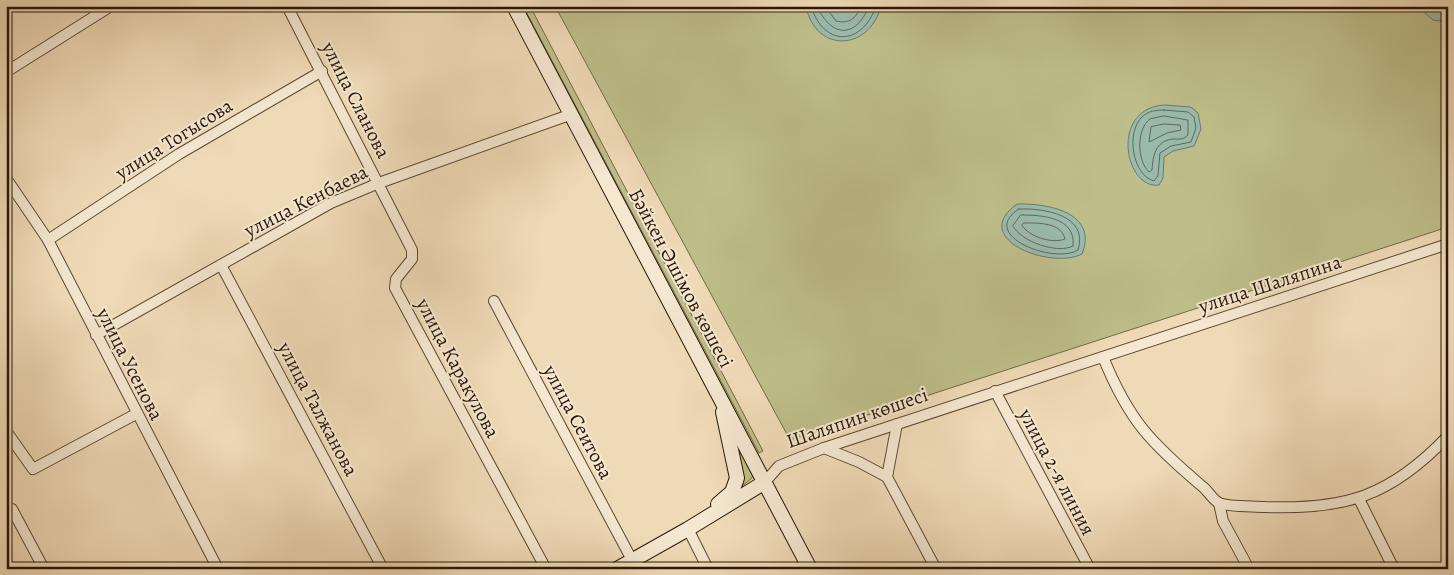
<svg xmlns="http://www.w3.org/2000/svg" width="1454" height="575" font-family="Alegreya,serif">
	<style>
		.green { fill: #bebe8a; stroke: #736a48 }
		.water { fill: #9abbac; stroke: #6c796a }
		.lines { fill: none; stroke-linecap: round; stroke-linejoin: round }
		.shore { stroke: #61695a; stroke-width: 1 }
		.street-casing { stroke: #5a4833; stroke-width: 12 }
		.secondary-casing { stroke: #281707; stroke-width: 16 }
		.street { stroke: #f5e7d0; stroke-width: 10 }
		.secondary { stroke: #f5e7d0; stroke-width: 14 }
		.labels { text-anchor: middle; dominant-baseline: central; stroke-width: 4; stroke-linejoin: round; paint-order: stroke }
		.street-label { font-size: 20px; fill: #281707; stroke: #f5e7d0 }
	</style>
	<rect width="100%" height="100%" fill="#efdab7"/>
	<filter id="stains"><feTurbulence type="fractalNoise" baseFrequency=".004" numOctaves="4"/><feColorMatrix values="0 0 0 0 .2 0 0 0 0 .09 0 0 0 0 .02 0 0 0 .5 -.17"/></filter>
	<radialGradient id="worn" r=".72"><stop offset=".6" stop-color="#630" stop-opacity="0"/><stop offset="1" stop-color="#630" stop-opacity=".3"/></radialGradient>
	<g class="green">
		<path d="M 523,6 L 530,6 L 763,451 L 759,453 Z"/>
		<path d="M 555,6 L 1448,6 L 1448,227 L 790,440 Z"/>
		<path d="M 731,430 L 753,471 L 752,478 L 735,492 Z"/>
	</g>
	<g class="water">
		<path d="M 806,6 L 881,6 C 869,52 815,53 806,6 Z"/>
		<path d="M 1424,6 L 1448,6 L 1448,22 L 1433,20 L 1425,13 Z"/>
		<path d="M 1164,105 L 1191,107 L 1198,113 L 1201,129 L 1194,146 L 1173,151 L 1164,157 L 1163,178 L 1159,185 C 1125,190 1109,109 1164,105 Z"/>
		<path d="M 1017,204 C 1046,203 1099,212 1082,254 C 1051,270 968,239 1017,204 Z"/>
	</g>
	<g class="lines">
		<g class="shore">
			<path d="M 811,6 C 823,47 862,47 876,6"/>
			<path d="M 817,6 C 831,38 856,39 869,6"/>
			<path d="M 825,6 L 836,21 C 849,24 856,19 861,6"/>
			<path d="M 1164,110 L 1188,112 L 1194,117 L 1196,128 L 1191,142 L 1171,146 L 1160,153 L 1158,176 L 1154,181 C 1132,175 1126,132 1142,117 C 1148,111 1156,110 1164,110 Z"/>
			<path d="M 1164,116 L 1188,120 L 1188,135 C 1183,140 1179,139 1173,139 C 1155,141 1153,156 1152,170 L 1149,172 C 1137,161 1136,129 1150,119 Z"/>
			<path d="M 1164,124 L 1180,125 L 1181,130 L 1167,133 L 1149,142 L 1151,127 Z"/>
			<path d="M 1019,209 C 1044,208 1089,215 1078,250 C 1054,265 977,235 1019,209 Z"/>
			<path d="M 1021,215 C 1042,215 1076,217 1073,246 C 1058,254 1021,242 1013,226 Z"/>
			<path d="M 1024,223 C 1038,223 1061,222 1065,239 C 1053,244 1028,237 1022,225 Z"/>
		</g>
		<g class="street-casing">
			<g id="street">
				<path d="M 287,6 L 412,250 L 412,259 L 396,279 L 395,288 L 546,569"/>
				<path d="M 6,72 L 111,6"/>
				<path d="M 6,178 L 48,240 L 218,569"/>
				<path d="M 48,240 L 179,154 L 322,71"/>
				<path d="M 221,265 L 383,569"/>
				<path d="M 494,301 L 632,560"/>
				<path d="M 96,335 L 331,203 L 379,183 L 572,114"/>
				<path d="M 1103,357 C 1129,421 1151,443 1203,487 C 1208,491 1213,500 1219,503 C 1228,507 1254,506 1265,507 C 1346,510 1391,496 1448,436"/>
				<path d="M 995,391 L 1090,569"/>
				<path d="M 897,424 L 887,477 L 936,569"/>
				<path d="M 6,431 L 33,469 L 136,414"/>
				<path d="M 824,448 L 859,462 L 887,477"/>
				<path d="M 765,482 L 779,466 L 824,448 L 1448,244"/>
				<path d="M 1359,499 L 1394,569"/>
				<path d="M 1219,503 L 1223,521 L 1249,569"/>
				<path d="M 12,509 L 44,569"/>
				<path d="M 688,529 L 708,569"/>
			</g>
		</g>
		<g class="secondary-casing">
			<g id="secondary">
				<path d="M 514,6 L 810,569"/>
				<path d="M 718,504 L 732,492 L 737,478 L 723,412"/>
				<path d="M 617,569 L 688,529 L 765,482"/>
			</g>
		</g>
		<use href="#street" class="street"/>
		<use href="#secondary" class="secondary"/>
	</g>
	<g class="labels">
		<g class="street-label">
			<text transform="translate(356 100) rotate(63)">улица Сланова</text>
			<text transform="translate(174 139) rotate(-32)">улица Тогысова</text>
			<text transform="translate(306 201) rotate(-27)">улица Кенбаева</text>
			<text transform="translate(681 278) rotate(62)">Бәйкен Әшімов көшесі</text>
			<text transform="translate(1270 284) rotate(-18)">улица Шаляпина</text>
			<text transform="translate(130 364) rotate(63)">улица Усенова</text>
			<text transform="translate(458 368) rotate(62)">улица Каракулова</text>
			<text transform="translate(318 409) rotate(62)">улица Талжанова</text>
			<text transform="translate(857 418) rotate(-19)">Шаляпин көшесі</text>
			<text transform="translate(578 422) rotate(62)">улица Сеитова</text>
			<text transform="translate(1057 472) rotate(62)">улица 2-я линия</text>
		</g>
	</g>
	<rect width="1454" height="575" fill="none" stroke="#efdab7" stroke-width="25"/>
	<rect x="8" y="8" width="1439" height="560" fill="none" stroke="#281707" stroke-width="2.5"/>
	<rect x="12" y="12" width="1429" height="550" fill="none" stroke="#281707"/>
	<rect width="100%" height="100%" filter="url(#stains)"/>
	<rect width="100%" height="100%" fill="url(#worn)"/>
</svg>
